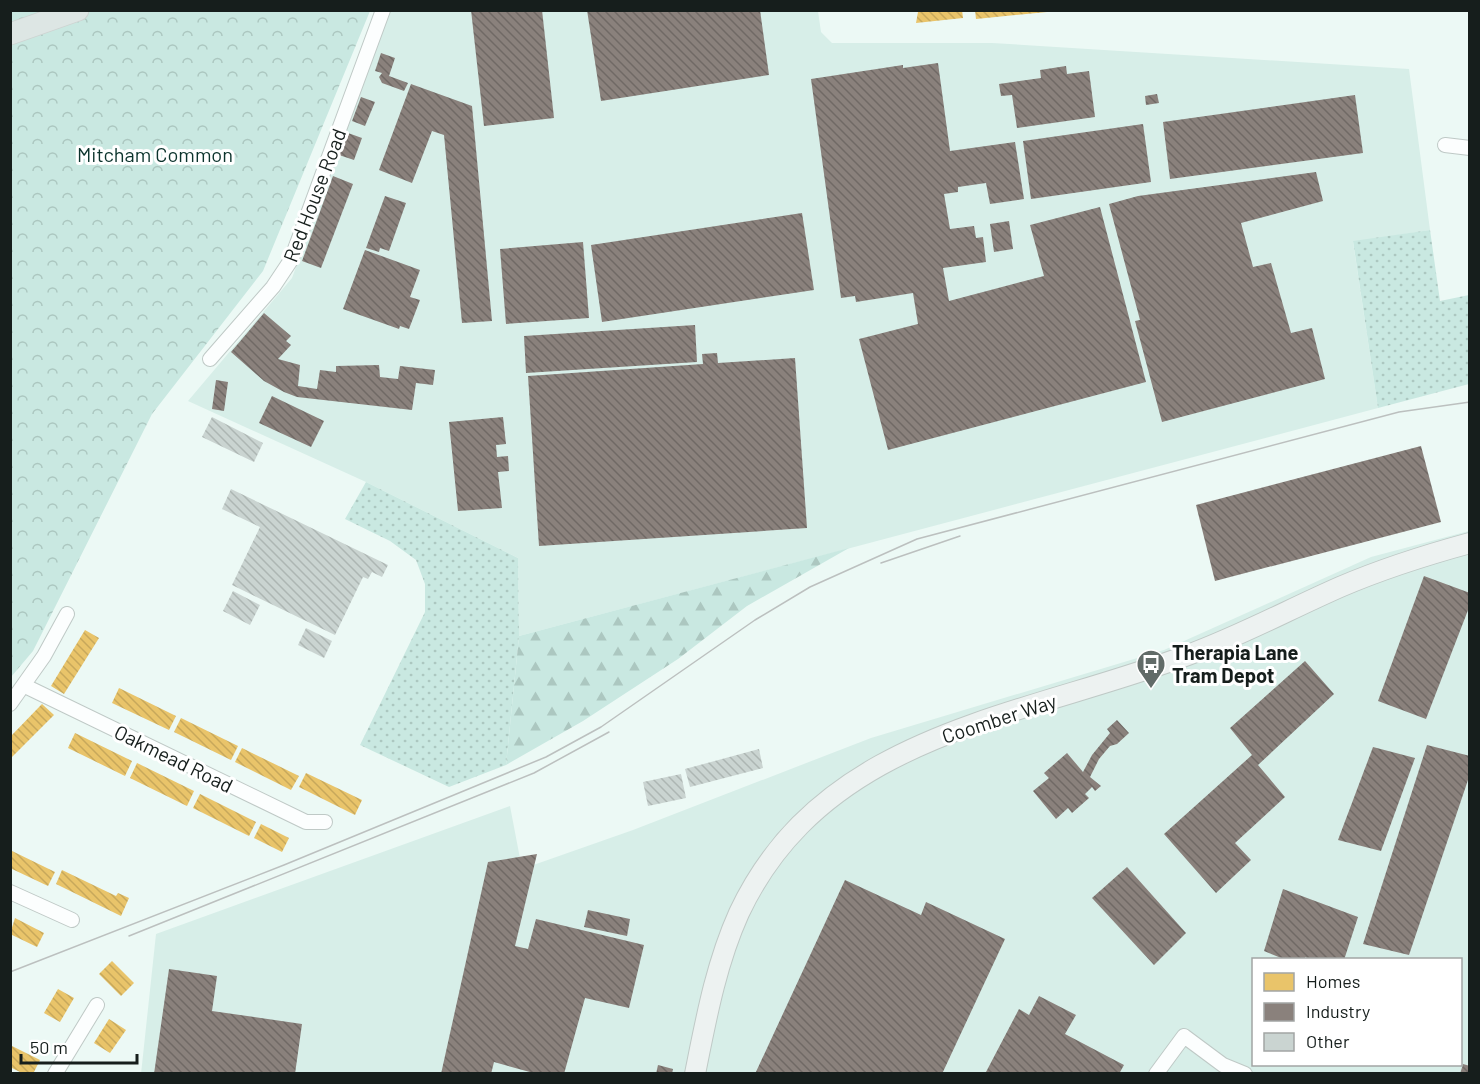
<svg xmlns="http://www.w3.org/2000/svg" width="1480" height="1084" font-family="Barlow,sans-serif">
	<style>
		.built { fill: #d7eee8; fill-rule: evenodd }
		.grass { fill: url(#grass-dots) }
		.forest { fill: url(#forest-firs) }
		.park { fill: url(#park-crowns) }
		.homes { fill: url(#homes-back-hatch) }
		.industry { fill: url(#industry-back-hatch) }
		.building { fill: url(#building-back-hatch) }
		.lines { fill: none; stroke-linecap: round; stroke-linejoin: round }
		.street-casing { stroke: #bfc9c6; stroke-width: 16 }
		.secondary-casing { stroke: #bfc9c6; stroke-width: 22 }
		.primary-casing { stroke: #ced4d2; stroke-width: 23 }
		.street { stroke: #fcfefe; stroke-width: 14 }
		.secondary { stroke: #edf2f1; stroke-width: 20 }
		.primary { stroke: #dde6e4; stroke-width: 21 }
		.tram { stroke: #bcc0bf; stroke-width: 1.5 }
		.labels { text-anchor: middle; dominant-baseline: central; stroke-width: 6; stroke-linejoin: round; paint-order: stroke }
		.park-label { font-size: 20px; fill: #0b332c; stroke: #fff }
		.street-label { font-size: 20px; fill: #161e1c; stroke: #fff }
		.poi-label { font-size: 20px; font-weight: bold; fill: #161e1c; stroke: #fff; text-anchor: start }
	</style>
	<defs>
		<pattern id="grass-dots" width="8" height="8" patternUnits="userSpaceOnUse" patternTransform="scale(1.5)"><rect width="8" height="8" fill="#c9e8e1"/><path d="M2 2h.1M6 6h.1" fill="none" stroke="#acc7c0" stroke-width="1.8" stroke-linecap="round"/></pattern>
		<pattern id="forest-firs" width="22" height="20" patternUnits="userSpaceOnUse" patternTransform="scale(1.5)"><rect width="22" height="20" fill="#c9e8e1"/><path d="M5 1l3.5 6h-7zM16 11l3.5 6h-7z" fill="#acc7c0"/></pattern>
		<pattern id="park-crowns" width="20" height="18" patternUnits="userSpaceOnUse" patternTransform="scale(1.5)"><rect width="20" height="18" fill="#c9e8e1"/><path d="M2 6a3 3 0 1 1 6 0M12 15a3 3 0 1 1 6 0" fill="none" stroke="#acc7c0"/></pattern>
		<pattern id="homes-back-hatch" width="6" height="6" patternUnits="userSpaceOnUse" patternTransform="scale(1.5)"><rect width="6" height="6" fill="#e9c46a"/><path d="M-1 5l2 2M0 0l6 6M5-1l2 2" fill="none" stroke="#c7a85b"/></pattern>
		<pattern id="industry-back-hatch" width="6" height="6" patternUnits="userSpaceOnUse" patternTransform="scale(1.5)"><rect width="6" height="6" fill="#8a817c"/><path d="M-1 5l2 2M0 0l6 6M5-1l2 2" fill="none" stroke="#706965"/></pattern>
		<pattern id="building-back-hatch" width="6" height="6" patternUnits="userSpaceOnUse" patternTransform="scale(1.5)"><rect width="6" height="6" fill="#cad4d1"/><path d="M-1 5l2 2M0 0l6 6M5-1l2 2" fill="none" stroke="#adb6b3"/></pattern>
	</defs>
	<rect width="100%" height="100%" fill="#ecf9f5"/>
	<g class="built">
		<path d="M 390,11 L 818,11 L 821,32 L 832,43 L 992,43 L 1409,69 L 1430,230 L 1353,242 L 1378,408 L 519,636 L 518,558 L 366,482 L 188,401 L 292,278 Z"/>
		<path d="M 1469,531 L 1469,1073 L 141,1074 L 156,934 L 510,806 L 522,869 L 633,830 L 871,738 L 1164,650 L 1371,557 ZM 1254,960 L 1460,960 L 1460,1064 L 1254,1064 Z"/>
	</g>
	<g class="grass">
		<path d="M 1430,230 L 1440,301 L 1469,295 L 1469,384 L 1378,408 L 1353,241 Z"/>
		<path d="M 366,482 L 518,558 L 519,636 L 506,765 L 449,787 L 360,745 L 425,612 L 425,584 L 416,560 L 390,541 L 345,519 Z"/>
	</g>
	<path class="forest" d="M 849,548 L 747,606 L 678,659 L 583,721 L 506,765 L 519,636 Z"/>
	<path class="park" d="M 11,11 L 370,11 L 263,271 L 152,414 L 33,651 L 11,677 Z"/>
	<g class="homes">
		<path d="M 932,10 L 962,10 L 963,18 L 916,23 L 918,12 Z"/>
		<path d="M 975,10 L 1047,10 L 1047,12 L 976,19 Z"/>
		<path d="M 85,630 L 99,638 L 64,694 L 51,686 Z"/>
		<path d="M 119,688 L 176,716 L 169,730 L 112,703 Z"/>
		<path d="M 42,704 L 54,715 L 10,759 L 10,737 Z"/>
		<path d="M 181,718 L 238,746 L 231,760 L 174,732 Z"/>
		<path d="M 75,733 L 132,761 L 125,776 L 68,748 Z"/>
		<path d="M 242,748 L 299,776 L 291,790 L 235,762 Z"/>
		<path d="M 137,763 L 194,791 L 187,806 L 130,778 Z"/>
		<path d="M 306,773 L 362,800 L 355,815 L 299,787 Z"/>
		<path d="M 200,794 L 256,822 L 249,836 L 193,808 Z"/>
		<path d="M 261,824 L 289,838 L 282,852 L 254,838 Z"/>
		<path d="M 10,850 L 55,872 L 48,886 L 10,868 Z"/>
		<path d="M 62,870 L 116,896 L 118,893 L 129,898 L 121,916 L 56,884 Z"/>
		<path d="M 15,918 L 44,933 L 37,947 L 10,934 Z"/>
		<path d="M 112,961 L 134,983 L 121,996 L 99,974 Z"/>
		<path d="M 58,989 L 74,998 L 60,1022 L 44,1013 Z"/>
		<path d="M 109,1019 L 126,1030 L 110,1053 L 94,1043 Z"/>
		<path d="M 10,1045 L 40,1060 L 33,1074 L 24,1074 L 10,1067 Z"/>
	</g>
	<g class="industry">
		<path d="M 471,10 L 542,10 L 554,118 L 484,126 Z"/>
		<path d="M 587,10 L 760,10 L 769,75 L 601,101 Z"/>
		<path d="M 381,53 L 395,58 L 389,76 L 408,83 L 404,91 L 382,83 L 379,77 L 382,73 L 375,71 Z"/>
		<path d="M 938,63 L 950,151 L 1015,142 L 1024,199 L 990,204 L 986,183 L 958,187 L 958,192 L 944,194 L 950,229 L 974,226 L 976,238 L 983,237 L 986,262 L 943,268 L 949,301 L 1044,276 L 1030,225 L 1100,207 L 1146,382 L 888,450 L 859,339 L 918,324 L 913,293 L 856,302 L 855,296 L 841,298 L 811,79 L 903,65 L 903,68 Z"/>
		<path d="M 1066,66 L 1067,74 L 1089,71 L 1095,117 L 1017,128 L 1012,95 L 1001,96 L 999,84 L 1041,78 L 1040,70 Z"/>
		<path d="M 411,84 L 472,106 L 492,321 L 462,323 L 444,135 L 432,131 L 412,183 L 379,170 Z"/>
		<path d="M 1157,94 L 1159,103 L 1146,105 L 1145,96 Z"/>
		<path d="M 1355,95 L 1363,153 L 1170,179 L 1163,122 Z"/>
		<path d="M 361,97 L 375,102 L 365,126 L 352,121 Z"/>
		<path d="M 1143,124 L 1151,182 L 1031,199 L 1023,141 Z"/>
		<path d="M 348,133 L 362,138 L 354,160 L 339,155 Z"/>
		<path d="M 1316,172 L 1323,201 L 1241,223 L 1253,267 L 1271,263 L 1291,333 L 1312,328 L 1325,379 L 1162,422 L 1135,321 L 1140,320 L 1109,204 L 1138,196 Z"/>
		<path d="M 333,176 L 353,184 L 321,268 L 302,261 Z"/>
		<path d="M 385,196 L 406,203 L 389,251 L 380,248 L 379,252 L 366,248 Z"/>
		<path d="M 802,213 L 814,290 L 602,322 L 591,245 Z"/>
		<path d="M 1009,221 L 1013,249 L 994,252 L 990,224 Z"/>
		<path d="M 583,242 L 589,318 L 506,324 L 500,249 Z"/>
		<path d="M 365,250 L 420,270 L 410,297 L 420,300 L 409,329 L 400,326 L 399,329 L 343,309 Z"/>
		<path d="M 264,313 L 291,336 L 286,341 L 291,345 L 278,359 L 300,365 L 298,386 L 317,389 L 320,370 L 336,372 L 336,366 L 379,365 L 380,377 L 398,379 L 400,366 L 435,370 L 433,385 L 416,383 L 412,410 L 297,397 L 284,392 L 264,381 L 231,352 Z"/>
		<path d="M 695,325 L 697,362 L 526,373 L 524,336 Z"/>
		<path d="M 717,353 L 718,363 L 795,358 L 807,528 L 539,546 L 528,376 L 703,364 L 702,354 Z"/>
		<path d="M 216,380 L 228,382 L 224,411 L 212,409 Z"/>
		<path d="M 272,396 L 324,421 L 311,447 L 259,423 Z"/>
		<path d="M 503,417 L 506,444 L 496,445 L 497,457 L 508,456 L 509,471 L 498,472 L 502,508 L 458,511 L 449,422 Z"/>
		<path d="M 1421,446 L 1441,522 L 1215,581 L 1196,505 Z"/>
		<path d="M 1424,576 L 1470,593 L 1470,605 L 1426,719 L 1378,701 Z"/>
		<path d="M 1305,661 L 1334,694 L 1258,765 L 1285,797 L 1235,843 L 1251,860 L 1216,893 L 1164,834 L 1252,755 L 1230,728 Z"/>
		<path d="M 1117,720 L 1129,733 L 1117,744 L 1110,746 L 1099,759 L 1090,777 L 1101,786 L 1095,791 L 1092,787 L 1085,794 L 1089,798 L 1072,813 L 1068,808 L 1056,819 L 1033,791 L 1049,778 L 1044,773 L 1067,753 L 1083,772 L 1092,755 L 1110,733 L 1107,729 Z"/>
		<path d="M 1427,745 L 1470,756 L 1470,774 L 1409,955 L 1363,944 Z"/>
		<path d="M 1373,747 L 1415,758 L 1381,851 L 1338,840 Z"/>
		<path d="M 537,854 L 515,946 L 528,949 L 536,919 L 644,945 L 629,1008 L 585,998 L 564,1074 L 537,1074 L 494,1062 L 491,1074 L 441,1074 L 488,862 Z"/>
		<path d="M 1127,867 L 1186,933 L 1154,965 L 1092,898 Z"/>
		<path d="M 845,880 L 921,915 L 926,902 L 1005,939 L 942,1074 L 755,1074 Z"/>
		<path d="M 1283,889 L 1358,917 L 1344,960 L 1312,960 L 1305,957 L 1305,960 L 1286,960 L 1264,951 Z"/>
		<path d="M 588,910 L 630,919 L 627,936 L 584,927 Z"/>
		<path d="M 169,969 L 217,976 L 212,1011 L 302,1024 L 295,1074 L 154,1074 Z"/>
		<path d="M 1039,996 L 1076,1015 L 1065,1034 L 1124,1065 L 1119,1074 L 986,1072 L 1019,1009 L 1029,1015 Z"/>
		<path d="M 1463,1064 L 1470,1066 L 1470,1074 L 1460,1074 Z"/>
		<path d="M 658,1065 L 673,1069 L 672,1074 L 656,1074 Z"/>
	</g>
	<g class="building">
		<path d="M 212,417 L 263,443 L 254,462 L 202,437 Z"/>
		<path d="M 231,489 L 388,565 L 382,577 L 372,572 L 368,579 L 363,577 L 335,635 L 232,585 L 260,527 L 222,509 Z"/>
		<path d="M 233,591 L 260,605 L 250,625 L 223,611 Z"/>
		<path d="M 306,628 L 332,641 L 324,658 L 298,645 Z"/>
		<path d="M 759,749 L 763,768 L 690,787 L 685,769 Z"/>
		<path d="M 681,774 L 686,798 L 648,806 L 643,782 Z"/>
	</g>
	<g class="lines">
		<g class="street-casing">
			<g id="street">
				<path d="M 1445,145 L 1470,148"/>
				<path d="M 210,359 L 273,287 L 291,260 L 383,10"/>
				<path d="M 25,686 L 306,822 L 325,822"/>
				<path d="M 10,704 L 44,656 L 67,614"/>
				<path d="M 10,892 L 72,920"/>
				<path d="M 55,1074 L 97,1005"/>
				<path d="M 1156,1074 L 1184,1036 L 1223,1065 L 1245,1074"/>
			</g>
		</g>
		<g class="secondary-casing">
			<path id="secondary" d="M 695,1074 C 706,1019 716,964 739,913 C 824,732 1022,718 1188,655 C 1240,636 1290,609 1340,587 C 1382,569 1426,555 1470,543"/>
		</g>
		<g class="primary-casing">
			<path id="primary" d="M 10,34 L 78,10"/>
		</g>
		<use href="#street" class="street"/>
		<use href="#secondary" class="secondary"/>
		<use href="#primary" class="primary"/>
		<g class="tram">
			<path d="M 881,563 L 960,536"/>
			<path d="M 129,936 L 534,773 L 609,732"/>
			<path d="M 10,972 L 284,865 L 546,757 L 601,727 L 755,620 L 810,587 L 917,539 L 1399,412 L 1470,402"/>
		</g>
	</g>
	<defs>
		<g id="bus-pin" transform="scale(1.5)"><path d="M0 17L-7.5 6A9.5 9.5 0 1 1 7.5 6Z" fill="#616b68" stroke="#fff"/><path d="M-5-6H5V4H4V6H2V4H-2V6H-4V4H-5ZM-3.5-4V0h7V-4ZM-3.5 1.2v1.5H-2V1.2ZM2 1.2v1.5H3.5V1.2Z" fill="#fff"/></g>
	</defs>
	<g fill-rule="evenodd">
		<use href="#bus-pin" x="1151" y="664"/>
	</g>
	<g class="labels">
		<g class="park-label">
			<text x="155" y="154">Mitcham Common</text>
		</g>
		<g class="street-label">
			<text transform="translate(314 195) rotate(-69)">Red House Road</text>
			<text transform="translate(999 718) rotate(-18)">Coomber Way</text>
			<text transform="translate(174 758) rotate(26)">Oakmead Road</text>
		</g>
		<g class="poi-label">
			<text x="1172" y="652">Therapia Lane<tspan x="1172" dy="23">Tram Depot</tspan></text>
		</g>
	</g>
	<rect width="1480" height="1084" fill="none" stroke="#161e1c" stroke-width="24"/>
	<rect x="1252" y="958" width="210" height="108" fill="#ffffff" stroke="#a2a5a4" stroke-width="1.5"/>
	<rect x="1264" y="973" width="30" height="18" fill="#e9c46a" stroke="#a2a5a4" stroke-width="1.5"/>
	<text x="1306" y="988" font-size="18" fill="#161e1c">Homes</text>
	<rect x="1264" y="1003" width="30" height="18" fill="#8a817c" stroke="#a2a5a4" stroke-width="1.5"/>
	<text x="1306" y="1018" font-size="18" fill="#161e1c">Industry</text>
	<rect x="1264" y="1033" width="30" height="18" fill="#cad4d1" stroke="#a2a5a4" stroke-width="1.5"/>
	<text x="1306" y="1048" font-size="18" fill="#161e1c">Other</text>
	<path d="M21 1054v9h116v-9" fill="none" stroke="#161e1c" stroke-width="3"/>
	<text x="30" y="1054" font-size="18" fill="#161e1c" stroke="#ffffff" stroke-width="4.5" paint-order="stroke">50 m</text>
</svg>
